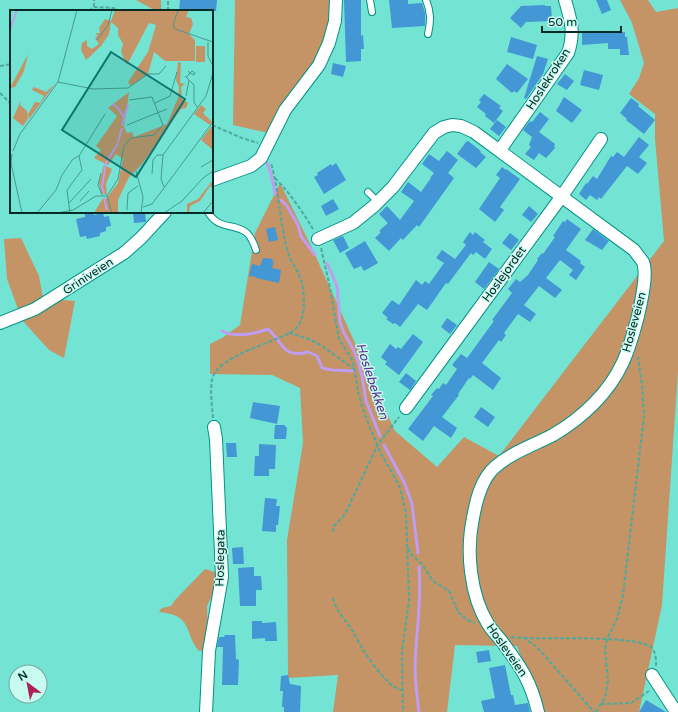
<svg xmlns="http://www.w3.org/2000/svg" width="678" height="712" font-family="'Varela Round',sans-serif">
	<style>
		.green { fill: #c49366 }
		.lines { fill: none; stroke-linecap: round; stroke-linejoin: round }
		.stream { stroke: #c09df1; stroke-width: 3 }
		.building { fill: #4297d4 }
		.service-casing { stroke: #009385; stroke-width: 8 }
		.minor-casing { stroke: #009385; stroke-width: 14 }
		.path { stroke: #50a99d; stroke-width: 2; stroke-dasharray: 4 2; stroke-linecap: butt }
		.service { stroke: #fff; stroke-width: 6 }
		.minor { stroke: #fff; stroke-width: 12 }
		.labels { text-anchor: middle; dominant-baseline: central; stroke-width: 3; stroke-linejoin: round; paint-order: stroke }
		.street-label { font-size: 12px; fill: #052b26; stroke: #c7faf1 }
		.water-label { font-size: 13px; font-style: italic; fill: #5f3090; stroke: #c7faf1 }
		.inset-river { fill: none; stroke: #c09df1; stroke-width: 2 }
		.inset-road { fill: none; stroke: #479a8e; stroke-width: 1 }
		.view { fill: #0f766e; fill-opacity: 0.15; stroke: #0f766e; stroke-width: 2 }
		.inset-edge { fill: none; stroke: #052b26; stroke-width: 2 }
	</style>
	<rect width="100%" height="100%" fill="#73e4d4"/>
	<g class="green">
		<path d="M 136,0 L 161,0 L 161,11 L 156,11 Z"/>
		<path d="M 235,0 L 337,0 L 329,43 L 273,134 L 233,125 Z"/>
		<path d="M 620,0 L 648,0 L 656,12 L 678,8 L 678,372 L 662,605 L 639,712 L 542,712 L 517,646 L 455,645 L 447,712 L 333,712 L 338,675 L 288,678 L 287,540 L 303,443 L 300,388 L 272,375 L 210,374 L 210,344 L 222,338 L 240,325 L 255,233 L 280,183 L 311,246 L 395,431 L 437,467 L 464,437 L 499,456 L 664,241 L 655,139 L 655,114 L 629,94 L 639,78 L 644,63 L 632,23 Z"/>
		<path d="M 21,238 L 39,276 L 43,298 L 75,301 L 64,358 L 49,350 L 22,320 L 7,279 L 4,239 Z"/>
		<path d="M 205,569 L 215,572 L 215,590 L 207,606 L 208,639 L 205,650 L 199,651 C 183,632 194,616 160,612 L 159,611 L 162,608 L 171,606 L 175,600 Z"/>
	</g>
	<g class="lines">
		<g class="stream">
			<path d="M 267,163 L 271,174 L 275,194"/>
			<path d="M 281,200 L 287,206 L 298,225 L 301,236 L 315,255"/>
			<path d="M 327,263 L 337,286 L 340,322 L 344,333 L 353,349 L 358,361 L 362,376 L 366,401 L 380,436"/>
			<path d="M 222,331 C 236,338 254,334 268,329 C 283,342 282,359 308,352 L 317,356 L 322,368 L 332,370 L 353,371"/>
			<path d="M 384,445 L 405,484 L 412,504 L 418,553"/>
			<path d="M 419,567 C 422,600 416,633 415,666 C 415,681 417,697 419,712"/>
		</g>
	</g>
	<g class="building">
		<path d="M 180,0 L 217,0 L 216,11 L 179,11 Z"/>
		<path d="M 344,0 L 361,0 L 361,36 L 363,35 L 364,49 L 361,49 L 361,61 L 346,62 Z"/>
		<path d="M 389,0 L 408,0 L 408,4 L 422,3 L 425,13 L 425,26 L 392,28 Z"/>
		<path d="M 596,0 L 607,0 L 611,10 L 602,14 Z"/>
		<path d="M 545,5 L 545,6 L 551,6 L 552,21 L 526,22 L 521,28 L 510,18 L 521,6 Z"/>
		<path d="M 611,32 L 611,33 L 625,32 L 625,37 L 627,37 L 629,55 L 620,55 L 620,49 L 608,49 L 608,43 L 582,45 L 582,33 Z"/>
		<path d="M 511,37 L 537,45 L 533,59 L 507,52 Z"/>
		<path d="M 537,56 L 548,59 L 543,74 L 526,99 L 524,98 Z"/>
		<path d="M 333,63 L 346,66 L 343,77 L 331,74 Z"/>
		<path d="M 507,64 L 528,79 L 517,93 L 514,91 L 512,93 L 496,79 Z"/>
		<path d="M 584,70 L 603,75 L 599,90 L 580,85 Z"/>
		<path d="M 565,74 L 574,81 L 567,90 L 557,84 Z"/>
		<path d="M 484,94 L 501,106 L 499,108 L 503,111 L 494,123 L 485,116 L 486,114 L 477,107 L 481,102 L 479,100 Z"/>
		<path d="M 564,97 L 582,110 L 572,123 L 556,111 Z"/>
		<path d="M 631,98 L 639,104 L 638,106 L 655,120 L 644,134 L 626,120 L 627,119 L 620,113 Z"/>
		<path d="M 540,112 L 549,119 L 539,132 L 555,144 L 554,146 L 555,148 L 546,158 L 539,153 L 534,160 L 525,154 L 531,147 L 529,145 L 532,137 L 523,130 L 530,121 L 532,122 Z"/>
		<path d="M 497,120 L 506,127 L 499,136 L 490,129 Z"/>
		<path d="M 639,137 L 649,145 L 639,157 L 647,163 L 638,174 L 627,166 L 601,199 L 599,197 L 597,200 L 590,195 L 586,200 L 579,194 L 586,183 L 587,184 L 593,176 L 597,179 L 611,156 L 613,157 L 617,152 L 624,157 Z"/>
		<path d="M 468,141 L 481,151 L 480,152 L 486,157 L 476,168 L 457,154 L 466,142 Z"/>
		<path d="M 447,151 L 458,160 L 448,173 L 454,178 L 419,227 L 417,225 L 403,240 L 401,238 L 389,251 L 375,238 L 381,232 L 379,231 L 388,223 L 379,214 L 387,206 L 400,220 L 414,201 L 401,192 L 408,182 L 421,192 L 431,178 L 430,178 L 434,173 L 422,164 L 429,154 L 439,161 Z"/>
		<path d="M 336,163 L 346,180 L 324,194 L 314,177 L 318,175 L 317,173 L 331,164 L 332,166 Z"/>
		<path d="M 502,167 L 506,170 L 506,169 L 520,179 L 500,207 L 504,210 L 495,222 L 479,209 L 500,178 L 496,175 Z"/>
		<path d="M 333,199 L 339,209 L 326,216 L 321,206 Z"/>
		<path d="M 529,206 L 538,214 L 531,222 L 522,215 Z"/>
		<path d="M 93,212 L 94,215 L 103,213 L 104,217 L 109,216 L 111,226 L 106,227 L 106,231 L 100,233 L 100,236 L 87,239 L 86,236 L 80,237 L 76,219 L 85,217 L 85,214 Z"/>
		<path d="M 133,212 L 145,212 L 146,222 L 134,223 Z"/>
		<path d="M 567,219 L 581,229 L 566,250 L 581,261 L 580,263 L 585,267 L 576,280 L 569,275 L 573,270 L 560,260 L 546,278 L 562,290 L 555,298 L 539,286 L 524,305 L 536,314 L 530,322 L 518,314 L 504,333 L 506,335 L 501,342 L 499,340 L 482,363 L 501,378 L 493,390 L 473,375 L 470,379 L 469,378 L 458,394 L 459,395 L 442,417 L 457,428 L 451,438 L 434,426 L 423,441 L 408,429 L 433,396 L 431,395 L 437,388 L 439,389 L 443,383 L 446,385 L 457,369 L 452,365 L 461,354 L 467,358 L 494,321 L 492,320 L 512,293 L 508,289 L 516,279 L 520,282 L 528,275 L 538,260 L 537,259 L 542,253 L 543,254 L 555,237 L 553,236 L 563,221 L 565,222 Z"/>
		<path d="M 275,227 L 278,240 L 269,242 L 266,229 Z"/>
		<path d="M 593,229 L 609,241 L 602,250 L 585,240 Z"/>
		<path d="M 470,232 L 473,235 L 475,232 L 485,240 L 483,242 L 492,249 L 485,259 L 476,252 L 473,255 L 471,253 L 448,284 L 446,283 L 427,310 L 418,304 L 400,327 L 395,323 L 393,324 L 386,319 L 388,318 L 382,313 L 392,300 L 399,305 L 416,280 L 422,285 L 425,281 L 429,284 L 444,263 L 436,258 L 442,250 L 455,259 L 466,245 L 463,242 Z"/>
		<path d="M 510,233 L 519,240 L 511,250 L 502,243 Z"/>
		<path d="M 343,236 L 349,248 L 340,253 L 333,240 Z"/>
		<path d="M 365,241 L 378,263 L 364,271 L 361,266 L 354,269 L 345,253 Z"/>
		<path d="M 263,258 L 273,259 L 272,262 L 274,262 L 272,268 L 281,270 L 279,283 L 256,278 L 256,277 L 249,276 L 252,264 L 260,266 Z"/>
		<path d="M 489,262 L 499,269 L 484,289 L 475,282 Z"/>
		<path d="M 447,318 L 457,325 L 450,334 L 441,327 Z"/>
		<path d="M 413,334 L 423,342 L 399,375 L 385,364 L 387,362 L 381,357 L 390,344 L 396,349 L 398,347 L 401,349 Z"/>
		<path d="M 406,373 L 416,381 L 410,390 L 399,382 Z"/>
		<path d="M 253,402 L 280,406 L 277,424 L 250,418 Z"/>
		<path d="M 481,407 L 495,417 L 488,427 L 474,417 Z"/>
		<path d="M 275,425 L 285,425 L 285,427 L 287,427 L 286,439 L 274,439 Z"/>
		<path d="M 226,443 L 236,443 L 237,457 L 227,457 Z"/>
		<path d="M 259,444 L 276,445 L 275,469 L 269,469 L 269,476 L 254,476 L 255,456 L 259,456 Z"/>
		<path d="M 265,498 L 277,499 L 276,506 L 280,506 L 278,525 L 276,525 L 276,532 L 262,531 Z"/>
		<path d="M 243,547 L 244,564 L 233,564 L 232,548 Z"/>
		<path d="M 254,567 L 254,576 L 261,576 L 262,590 L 256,590 L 256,606 L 240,606 L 238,568 Z"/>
		<path d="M 252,621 L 262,621 L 262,623 L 276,622 L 277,641 L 265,641 L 265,638 L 252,639 Z"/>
		<path d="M 224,635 L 235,635 L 236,659 L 239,660 L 238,685 L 222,685 L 223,647 L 217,647 L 219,637 L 225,637 Z"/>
		<path d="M 489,650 L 491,661 L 478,663 L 476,652 Z"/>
		<path d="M 505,665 L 511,695 L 513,695 L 515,705 L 528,703 L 530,712 L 484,712 L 481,701 L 495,698 L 489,668 Z"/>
		<path d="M 288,675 L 290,684 L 301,686 L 300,712 L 284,712 L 284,707 L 282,707 L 283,691 L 280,691 L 281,676 Z"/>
		<path d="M 646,700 L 666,712 L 639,712 Z"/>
	</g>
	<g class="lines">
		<g class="service-casing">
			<g id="service">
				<path d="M 370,0 L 372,12"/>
				<path d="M 426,0 C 431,12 431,21 428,34"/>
				<path d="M 368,192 L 378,202"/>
				<path d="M 208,212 C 219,231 234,222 247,233 C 251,237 254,244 256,250"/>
			</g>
		</g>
		<g class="minor-casing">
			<g id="minor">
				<path d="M 500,150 L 568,53 C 575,32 571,21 565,0"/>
				<path d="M 212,180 L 251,166 L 261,158 L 285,110 L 319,65 L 329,43 L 335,21 L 336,0"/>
				<path d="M 318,239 L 353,223 L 374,206 L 393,187 L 434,133 L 444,127 L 452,125 L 461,126 L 474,132 L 634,250 C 637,254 640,258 643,262 C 648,275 641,302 638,316 C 634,331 630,347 623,362 C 609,393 582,418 553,435 C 534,445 512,452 495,467 C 481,479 476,501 473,518 C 466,551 470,595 488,624 C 492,631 498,636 503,643 C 521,667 531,682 538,712"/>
				<path d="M 0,323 L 35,309 L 124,253 L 141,238 L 165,212"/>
				<path d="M 406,408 L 562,196 L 601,139"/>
				<path d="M 652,675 L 676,712"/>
				<path d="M 206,712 L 209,651 L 222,577 L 216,439 L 214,427"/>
			</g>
		</g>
		<g class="path">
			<path d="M 94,7 L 94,0"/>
			<path d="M 89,11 L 94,7 L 114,8 L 116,11"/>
			<path d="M 168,11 L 168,0"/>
			<path d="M 0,66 L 11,64"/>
			<path d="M 0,93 L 11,104"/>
			<path d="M 212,125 L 242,138 L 258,143"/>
			<path d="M 275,178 C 290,193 302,211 313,229"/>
			<path d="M 321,248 L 329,283 L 339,339 L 353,361 L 359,396 L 365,415 L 381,454 L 394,476 L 400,488 L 406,513 L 409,600 L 402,652 L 403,712"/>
			<path d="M 289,333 L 309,339 L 322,346 L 354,369"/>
			<path d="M 213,418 C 212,406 210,392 212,380 C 216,356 274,343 293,331 C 305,322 305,303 303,289 C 302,275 291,263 287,250 C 280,221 279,191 271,163"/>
			<path d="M 333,532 L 334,526 L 343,517 L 349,506 L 378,444 L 399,417"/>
			<path d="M 408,548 L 412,555 L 422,564 L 433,581 L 449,591 L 458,612 L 467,620 L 475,623"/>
			<path d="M 333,598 C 336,612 348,622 355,635 C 357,639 359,643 361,646 C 367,657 390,690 402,690"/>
			<path d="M 511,637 L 524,638 L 537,647 L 594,712"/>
			<path d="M 524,638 C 545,639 641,635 652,648 C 656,653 656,660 656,666"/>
			<path d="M 601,704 L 631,703 L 649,691"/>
			<path d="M 596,712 L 605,697 L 608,681 L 605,649 L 607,639 L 617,619 L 623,595 L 644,416 L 642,385 L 638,357"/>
		</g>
		<use href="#service" class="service"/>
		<use href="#minor" class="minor"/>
	</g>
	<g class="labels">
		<g class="street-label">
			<text transform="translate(548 79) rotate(-57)">Hoslekroken</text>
			<text transform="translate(504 274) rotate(-54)">Hoslejordet</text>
			<text transform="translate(88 276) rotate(-33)">Griniveien</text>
			<text transform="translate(634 322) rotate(-75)">Hosleveien</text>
			<text transform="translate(220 558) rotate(-89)">Hoslegata</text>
			<text transform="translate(507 650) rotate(55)">Hosleveien</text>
		</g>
		<g class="water-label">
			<text transform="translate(372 381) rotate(72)">Hoslebekken</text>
		</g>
	</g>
	<g transform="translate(10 10)">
		<rect width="203" height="203" fill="#73e4d4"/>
		<path d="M 105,0 L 179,0 L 176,7 L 181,8 L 183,14 L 179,24 L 185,30 L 185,51 L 155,51 L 144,42 L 138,64 L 121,76 L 118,72 L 138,42 L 146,15 L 139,13 L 117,55 L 111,42 L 113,34 L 108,25 L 108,18 L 101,12 L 99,24 L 91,36 L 76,50 L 71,40 L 72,33 L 77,30 L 77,36 L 82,39 L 89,34 L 85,28 L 90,24 L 87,26 L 86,23 L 90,23 L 89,18 L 95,9 L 101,11 ZM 186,36 L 195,36 L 195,52 L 186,52 ZM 18,44 L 14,61 L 5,77 L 0,78 ZM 168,52 L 171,53 L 170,73 L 175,74 L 171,77 L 172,89 L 178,93 L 176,98 L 171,99 L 132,154 L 119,167 L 108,190 L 108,203 L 84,203 L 93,188 L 96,189 L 108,173 L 113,149 L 106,144 L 98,155 L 84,148 L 91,140 L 86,136 L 107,106 L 98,98 L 119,82 L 114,117 L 117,123 L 122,122 L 124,127 L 157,114 L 168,88 L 169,77 L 166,70 ZM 45,74 L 19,109 L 18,104 L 25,92 L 30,93 L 34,86 L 22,80 L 24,77 L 36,82 ZM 11,90 L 10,95 L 17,101 L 18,109 L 13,116 L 3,108 ZM 191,95 L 196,99 L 193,103 L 202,112 L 200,115 L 184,104 ZM 201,117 L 203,117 L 203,140 L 191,130 ZM 94,155 L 102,159 L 96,174 L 97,185 L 91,183 L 89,172 ZM 203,170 L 203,179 L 200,176 L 190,191 L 180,196 L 179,203 L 177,203 L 177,194 L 188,189 Z" fill="#c49366"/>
		<path class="inset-river" d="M 0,20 L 7,0M 102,94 L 107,97 L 114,107M 112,116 L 118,94M 108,132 L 112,118M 94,183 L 92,177 L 96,153 L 108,133M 94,188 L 97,200"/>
		<path class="inset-road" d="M 168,0 L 163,15 L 165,19 L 203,32M 87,30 L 98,15 L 102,0M 198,32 L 198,46 L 203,56M 175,66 L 184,75 L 184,92 L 187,97M 176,68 L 180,63 L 182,61 L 185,63 L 184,65 L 180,63 L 178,61M 48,72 L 83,79 L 118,78 L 138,64 L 149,64 L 156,56M 176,86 L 179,70M 145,93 L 160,86 L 167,62M 117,115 L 157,99M 3,141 L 10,124 L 48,72 L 67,0M 2,144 L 1,153 L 12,203M 191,157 L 203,150M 126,161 L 133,187 L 131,203M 91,163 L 88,175 L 92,185M 142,164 L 143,150 L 147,145 L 153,145M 154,177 L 151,169 L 153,145 L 196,86 L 203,63M 70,191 L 79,181M 59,193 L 81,169M 133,197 L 142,194 L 203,112M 117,200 L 118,183 L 128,176M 27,203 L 46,180 L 52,165 L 63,149 L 69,146 L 95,104M 47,203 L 63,200 L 86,186 L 97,186M 60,203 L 57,180 L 72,160 L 69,146M 102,203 L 97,186 L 108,169 L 114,136 L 121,128 L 144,125 L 153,115 L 142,87 L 119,90M 154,203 L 172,191 L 193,168 L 203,161M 193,203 L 203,191"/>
		<path class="view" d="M 101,42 L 175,89 L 126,167 L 52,120 Z"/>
		<rect width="203" height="203" class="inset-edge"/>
	</g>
	<g transform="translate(28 684) rotate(328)"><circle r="19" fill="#c7faf1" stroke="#79a7a0"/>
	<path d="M0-3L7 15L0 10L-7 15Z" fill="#ae1f58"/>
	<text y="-6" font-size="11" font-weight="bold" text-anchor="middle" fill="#052b26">N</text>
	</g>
	<path d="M542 26v6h79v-6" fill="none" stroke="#052b26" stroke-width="2"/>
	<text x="548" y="26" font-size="12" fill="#052b26" stroke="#c7faf1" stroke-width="3" paint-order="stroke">50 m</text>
</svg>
